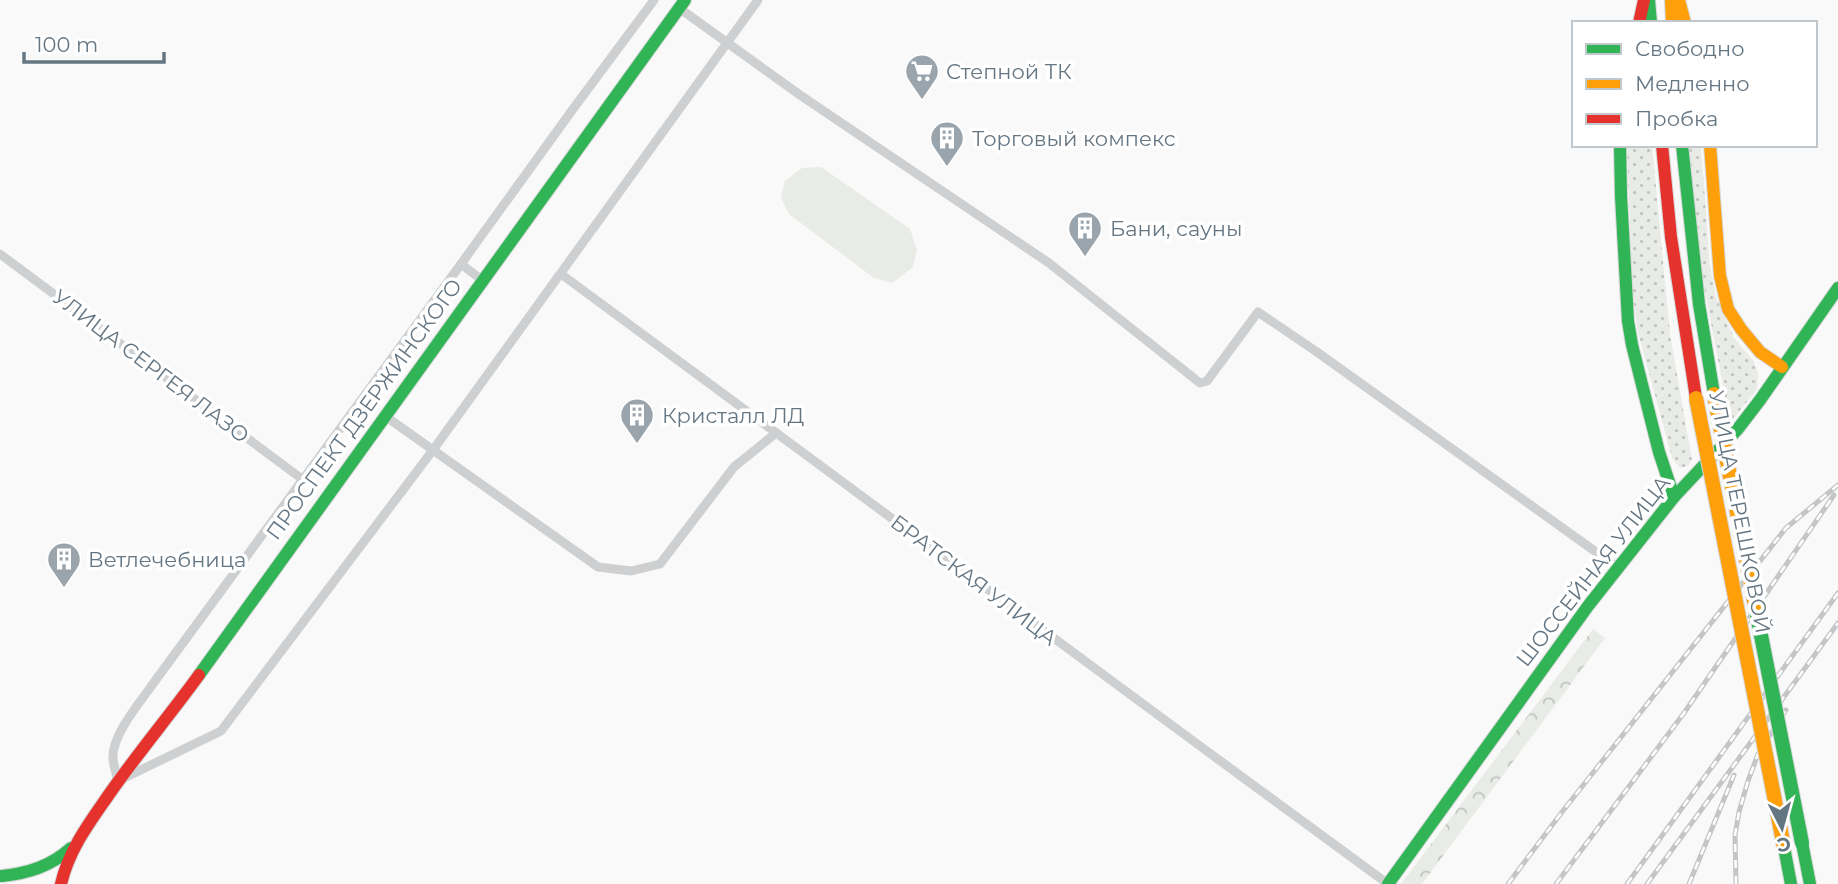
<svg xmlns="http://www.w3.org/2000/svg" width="1838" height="884" font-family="Montserrat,sans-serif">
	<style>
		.grass { fill: url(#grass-dots) }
		.forest { fill: url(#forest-crowns) }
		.garden { fill: #e8ebe6 }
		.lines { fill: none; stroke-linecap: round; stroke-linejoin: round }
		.fast-casing { stroke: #d5d6d7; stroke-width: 14 }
		.slow-casing { stroke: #d5d6d7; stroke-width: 14 }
		.jam-casing { stroke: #d5d6d7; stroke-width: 14 }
		.street { stroke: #cecfd0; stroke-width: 9 }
		.fast { stroke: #30b455; stroke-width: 12 }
		.slow { stroke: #ff9f0a; stroke-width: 12 }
		.jam { stroke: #e5322d; stroke-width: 12 }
		.rail-casing { stroke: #c3c5c6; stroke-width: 5 }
		.rail { stroke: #fff; stroke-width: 2.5; stroke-dasharray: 8; stroke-linecap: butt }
		.fast-bridge-casing { stroke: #d5d6d7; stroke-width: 16; stroke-linecap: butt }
		.slow-bridge-casing { stroke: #d5d6d7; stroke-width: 16; stroke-linecap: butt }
		.fast-bridge { stroke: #30b455; stroke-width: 14 }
		.slow-bridge { stroke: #ff9f0a; stroke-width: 14 }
		.labels { text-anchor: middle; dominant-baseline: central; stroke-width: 7; stroke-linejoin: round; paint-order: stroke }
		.poi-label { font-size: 21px; fill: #657683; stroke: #fff; text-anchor: start }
		.street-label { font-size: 21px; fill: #657683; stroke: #fff }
	</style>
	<defs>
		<pattern id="grass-dots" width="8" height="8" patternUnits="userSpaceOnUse" patternTransform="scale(1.75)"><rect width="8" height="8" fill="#e8ebe6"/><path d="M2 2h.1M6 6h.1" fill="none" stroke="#c0c3c0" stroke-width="1.8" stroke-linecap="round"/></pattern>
		<pattern id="forest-crowns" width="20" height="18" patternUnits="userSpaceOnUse" patternTransform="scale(1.75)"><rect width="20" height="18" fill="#e8ebe6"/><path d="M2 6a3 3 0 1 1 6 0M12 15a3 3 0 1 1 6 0" fill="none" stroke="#c0c3c0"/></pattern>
	</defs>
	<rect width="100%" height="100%" fill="#f9f9f9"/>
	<g class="grass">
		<path d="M 1627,145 L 1652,145 L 1670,334 L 1692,460 L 1688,466 L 1680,468 L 1672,458 L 1638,332 L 1632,289 Z"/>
		<path d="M 1687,145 L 1701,145 L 1710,267 L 1716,297 L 1734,338 L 1753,360 L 1758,373 L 1757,389 L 1730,423 L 1699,260 Z"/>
	</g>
	<path class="forest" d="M 1593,629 L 1605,638 L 1422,884 L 1401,884 Z"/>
	<path class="garden" d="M 821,167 L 910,229 L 917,250 L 913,267 L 892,283 L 874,278 L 789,214 L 781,198 L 785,181 L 802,168 Z"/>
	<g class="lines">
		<g class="fast-casing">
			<g id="fast">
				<path d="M 1649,0 L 1651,23"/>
				<path d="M 1620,145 L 1621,196 L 1628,321 L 1632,345 L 1659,452 L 1674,497"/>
				<path d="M 1682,145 L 1699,304 L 1714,394"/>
				<path d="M 199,675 L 685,0"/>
				<path d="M 1802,843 L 1810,884"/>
				<path d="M 1784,847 L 1791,884"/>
				<path d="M 2,876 C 29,873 51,866 71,848"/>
				<path d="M 1388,884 L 1588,606 L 1674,497 L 1737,430 L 1760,400 L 1838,288"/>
			</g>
		</g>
		<g class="slow-casing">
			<g id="slow">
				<path d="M 1671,0 L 1672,23"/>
				<path d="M 1679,0 L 1685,23"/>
				<path d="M 1710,145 L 1720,276 L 1728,309 L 1741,329 L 1760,352 L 1782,367"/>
			</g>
		</g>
		<g class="jam-casing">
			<g id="jam">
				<path d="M 1639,23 L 1644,0"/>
				<path d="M 1662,145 L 1671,237 L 1696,398"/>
				<path d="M 61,884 C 69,849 90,822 110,793 C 138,753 170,715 199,675"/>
			</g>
		</g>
		<g class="street">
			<path d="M 654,0 L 573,109 L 461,264 L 155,681 C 142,700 111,735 113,759 C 114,767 116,774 118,781 L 221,731 L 433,450 L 758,0"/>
			<path d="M 679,8 L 800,95 L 1049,263 L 1200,383 L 1207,381 L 1258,312 L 1317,352 L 1617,567"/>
			<path d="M 0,254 L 302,479"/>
			<path d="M 461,264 L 482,280"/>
			<path d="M 561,274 L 1200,746 L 1388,884"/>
			<path d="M 385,416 L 598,567 L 631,571 L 660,564 L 734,467 L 776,433"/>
		</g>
		<use href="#fast" class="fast"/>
		<use href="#slow" class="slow"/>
		<use href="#jam" class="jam"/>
		<g class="rail-casing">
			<g id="rail">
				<path d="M 1508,884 L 1562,812 L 1786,528 L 1838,485"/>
				<path d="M 1556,884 L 1684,713 L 1834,495"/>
				<path d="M 1627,884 L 1838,593"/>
				<path d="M 1647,884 L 1838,623"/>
				<path d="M 1689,884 L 1734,775"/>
				<path d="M 1736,884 L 1735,835 L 1739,812 L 1748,781 L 1758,754 L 1786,710"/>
			</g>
		</g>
		<use href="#rail" class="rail"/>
		<g class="fast-bridge-casing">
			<path id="fast-bridge" d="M 1755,605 L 1802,843"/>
		</g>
		<g class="slow-bridge-casing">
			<g id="slow-bridge">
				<path d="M 1714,394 L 1755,605"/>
				<path d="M 1696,398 L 1784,847"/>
			</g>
		</g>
		<use href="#fast-bridge" class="fast-bridge"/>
		<use href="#slow-bridge" class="slow-bridge"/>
	</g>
	<defs>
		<g id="supermarket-pin" transform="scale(1.75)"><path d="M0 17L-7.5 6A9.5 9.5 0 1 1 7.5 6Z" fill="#99a4ac" stroke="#fff"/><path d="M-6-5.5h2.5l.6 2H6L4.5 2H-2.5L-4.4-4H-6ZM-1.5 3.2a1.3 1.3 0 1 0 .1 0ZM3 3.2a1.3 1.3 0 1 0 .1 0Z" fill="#fff"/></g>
		<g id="building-pin" transform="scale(1.75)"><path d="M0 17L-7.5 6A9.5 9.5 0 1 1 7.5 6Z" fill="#99a4ac" stroke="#fff"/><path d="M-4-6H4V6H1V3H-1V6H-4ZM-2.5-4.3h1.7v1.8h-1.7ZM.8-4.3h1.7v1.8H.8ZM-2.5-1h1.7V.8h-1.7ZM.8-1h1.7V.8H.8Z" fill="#fff"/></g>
	</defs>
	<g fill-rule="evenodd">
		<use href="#supermarket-pin" x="922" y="71"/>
		<use href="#building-pin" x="947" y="138"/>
		<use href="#building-pin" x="1085" y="228"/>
		<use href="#building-pin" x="637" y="415"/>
		<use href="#building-pin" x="64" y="559"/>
	</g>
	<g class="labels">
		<g class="poi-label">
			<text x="946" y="71">Степной ТК</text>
			<text x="972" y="138">Торговый компекс</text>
			<text x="1110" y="228">Бани, сауны</text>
			<text x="662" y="415">Кристалл ЛД</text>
			<text x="88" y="559">Ветлечебница</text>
		</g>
		<g class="street-label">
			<text transform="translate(151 366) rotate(37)">УЛИЦА СЕРГЕЯ ЛАЗО</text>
			<text transform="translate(364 409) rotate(-54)">ПРОСПЕКТ ДЗЕРЖИНСКОГО</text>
			<text transform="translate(1740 512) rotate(79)">УЛИЦА ТЕРЕШКОВОЙ</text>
			<text transform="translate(1593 571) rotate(-52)">ШОССЕЙНАЯ УЛИЦА</text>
			<text transform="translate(974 580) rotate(37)">БРАТСКАЯ УЛИЦА</text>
		</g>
	</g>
	<rect x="1572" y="21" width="245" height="126" fill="#ffffff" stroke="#c1c8cd" stroke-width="2"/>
	<rect x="1586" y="44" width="35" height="10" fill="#30b455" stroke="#c1c8cd" stroke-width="2"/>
	<text x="1635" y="56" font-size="21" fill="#657683">Свободно</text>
	<rect x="1586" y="79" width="35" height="10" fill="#ff9f0a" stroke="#c1c8cd" stroke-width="2"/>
	<text x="1635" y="91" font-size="21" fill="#657683">Медленно</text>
	<rect x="1586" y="114" width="35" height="10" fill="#e5322d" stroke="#c1c8cd" stroke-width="2"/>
	<text x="1635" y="126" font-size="21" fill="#657683">Пробка</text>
	<g transform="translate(1782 828) rotate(174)" stroke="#ffffff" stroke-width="5" paint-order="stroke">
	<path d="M0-5L12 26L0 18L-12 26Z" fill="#657683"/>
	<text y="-10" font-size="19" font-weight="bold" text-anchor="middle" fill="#657683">С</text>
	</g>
	<path d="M24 52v10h140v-10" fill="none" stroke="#657683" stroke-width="3.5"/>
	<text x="35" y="52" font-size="21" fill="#657683" stroke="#ffffff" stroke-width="5" paint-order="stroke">100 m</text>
</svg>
